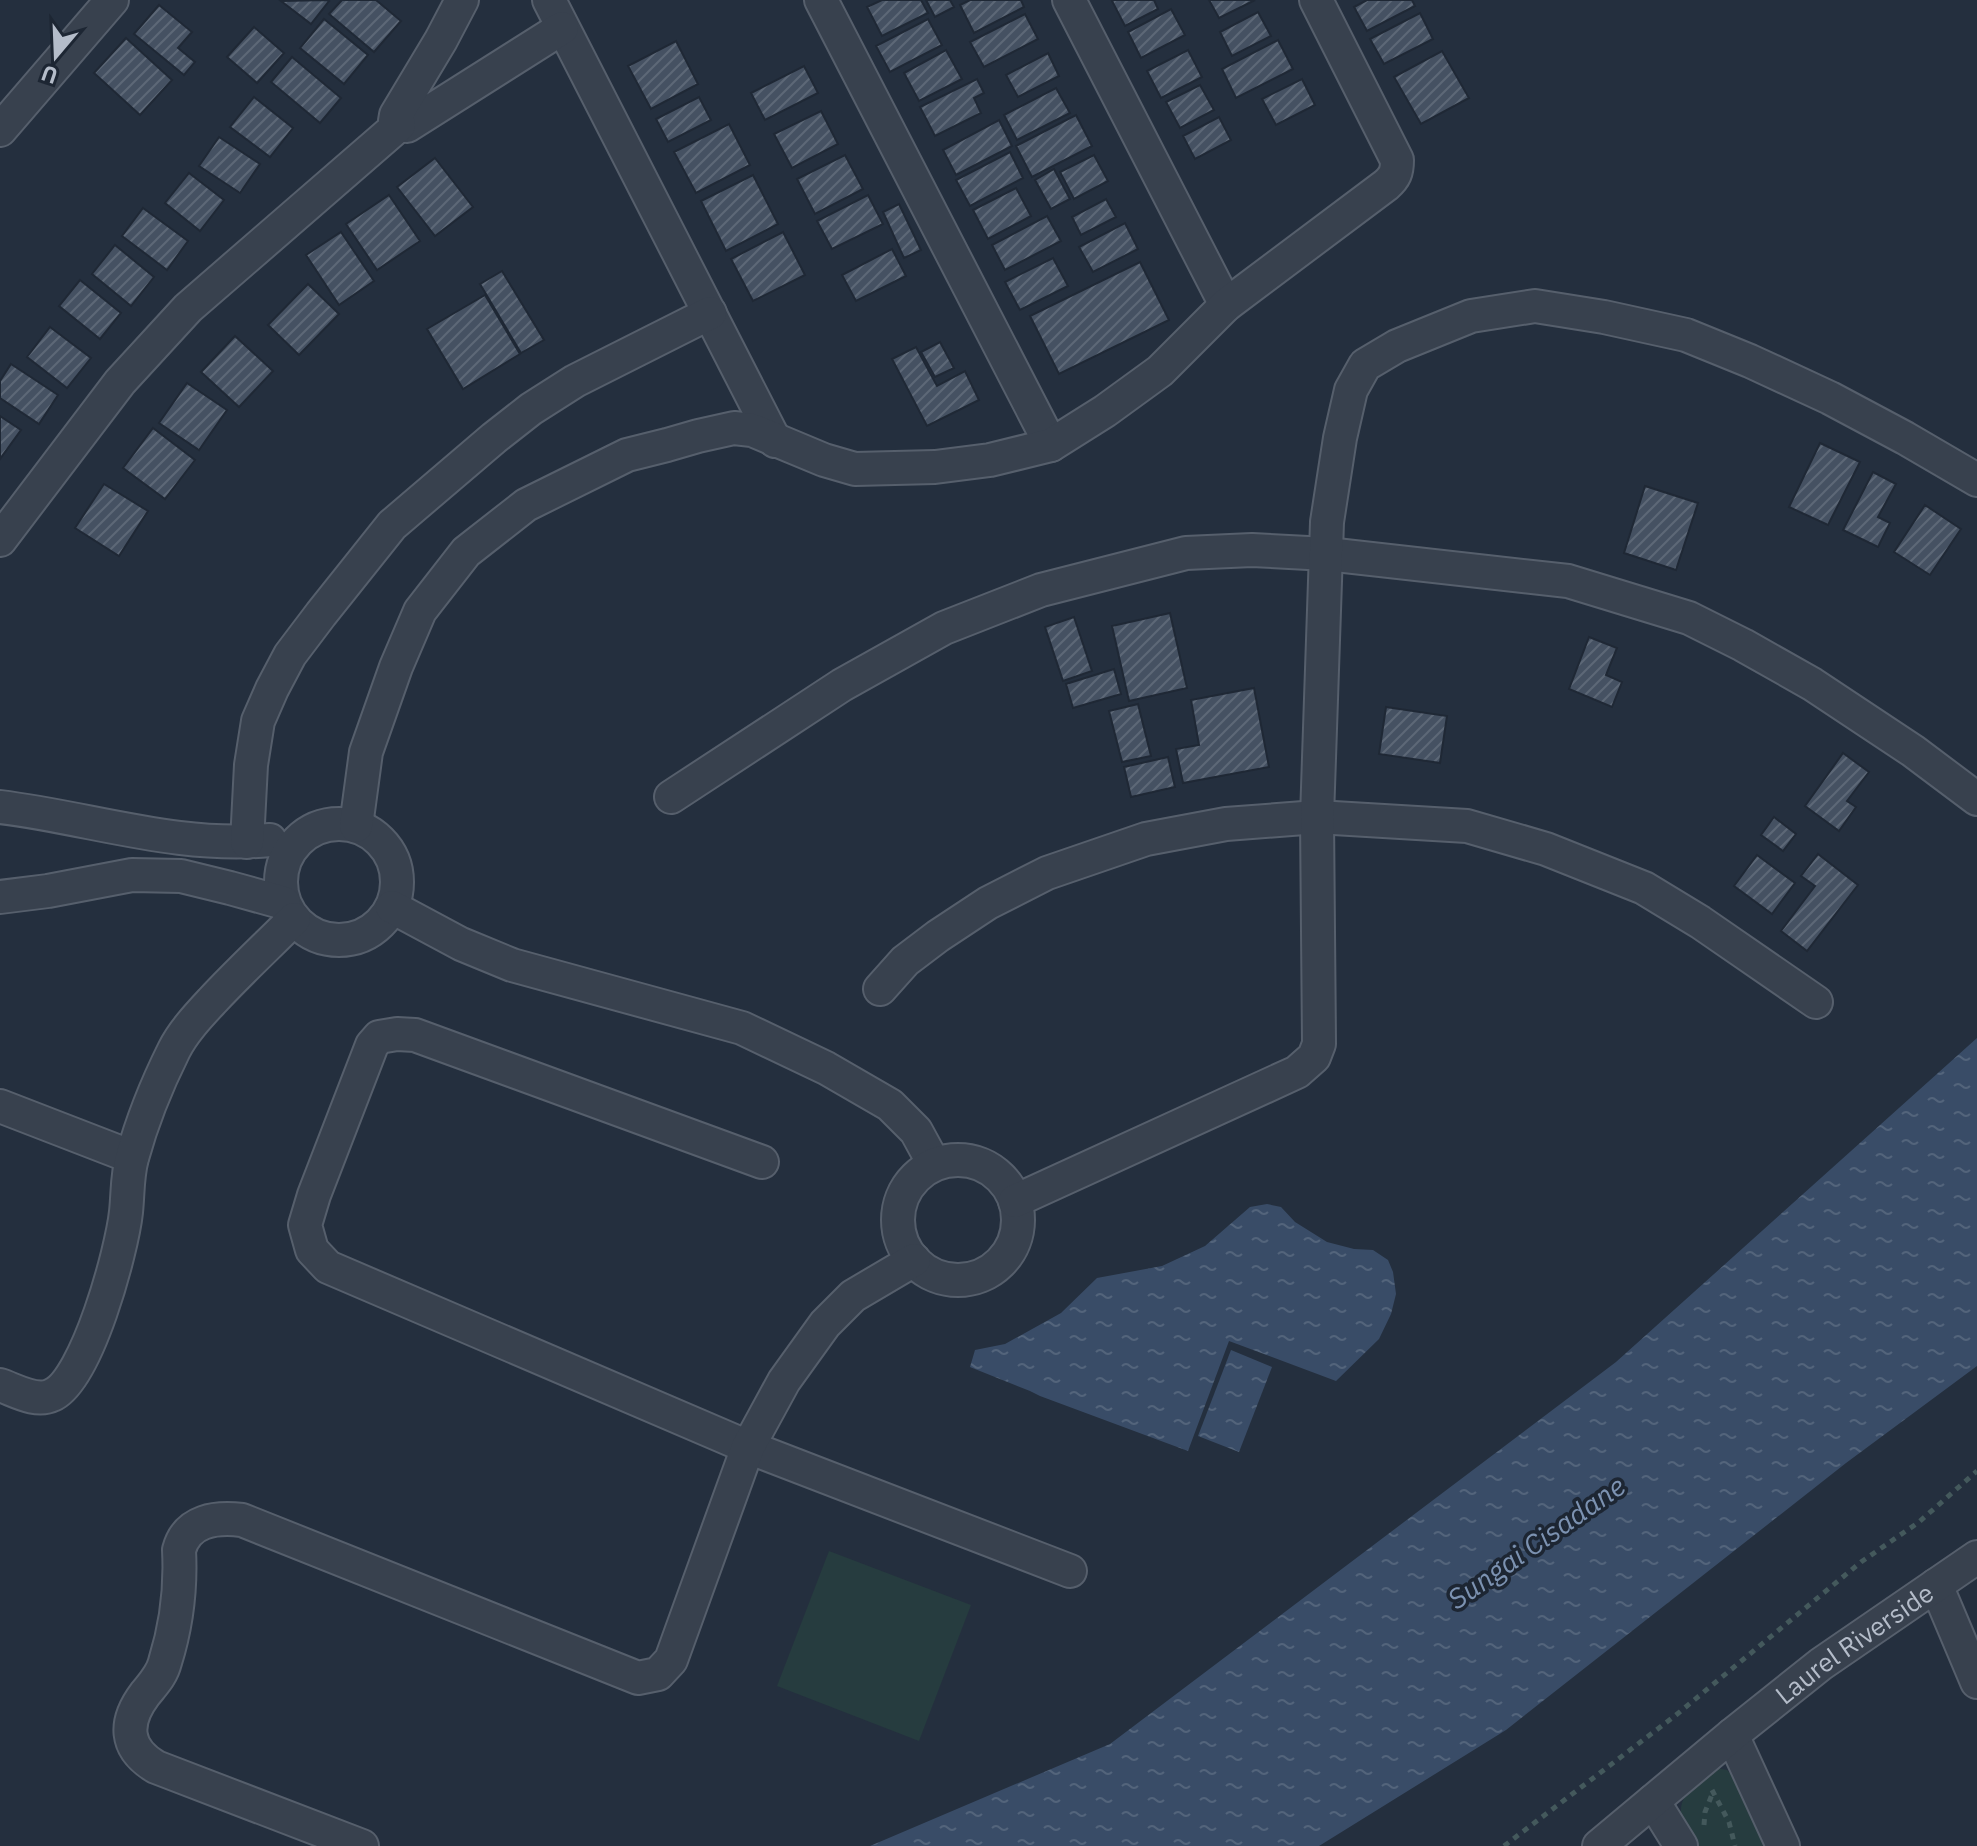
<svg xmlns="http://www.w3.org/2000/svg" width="1977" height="1846" font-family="'IBM Plex Sans',sans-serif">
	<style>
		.green { fill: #263c3f }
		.water { fill: url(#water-ripples) }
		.building { fill: url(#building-hatch); stroke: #1f2835; stroke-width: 2 }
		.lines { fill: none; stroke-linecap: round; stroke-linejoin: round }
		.street-casing { stroke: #565f6c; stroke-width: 36 }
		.path { stroke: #44595c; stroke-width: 5; stroke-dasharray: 6 6; stroke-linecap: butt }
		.street { stroke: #38414e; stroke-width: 32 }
		.labels { text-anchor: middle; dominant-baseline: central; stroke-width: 7; stroke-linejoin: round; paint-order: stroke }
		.street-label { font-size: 26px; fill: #b4bcc9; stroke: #1d2633 }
		.water-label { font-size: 28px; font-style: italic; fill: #7c92b1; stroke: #1d2633 }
	</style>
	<defs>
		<pattern id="water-ripples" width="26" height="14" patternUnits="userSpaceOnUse" patternTransform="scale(2)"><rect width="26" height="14" fill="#394c67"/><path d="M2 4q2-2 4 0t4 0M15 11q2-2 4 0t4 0" fill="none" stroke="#53647b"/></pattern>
		<pattern id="building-hatch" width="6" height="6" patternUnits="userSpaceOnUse" patternTransform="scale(2)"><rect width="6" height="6" fill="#455162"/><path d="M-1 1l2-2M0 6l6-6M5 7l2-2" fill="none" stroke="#5d6877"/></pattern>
	</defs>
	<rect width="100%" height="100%" fill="#242f3e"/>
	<g class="green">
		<path d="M 829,1551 L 971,1605 L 919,1741 L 777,1686 Z"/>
		<path d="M 1716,1768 L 1727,1770 L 1737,1780 L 1765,1846 L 1698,1846 C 1693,1838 1685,1827 1682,1818 C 1675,1795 1701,1780 1716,1768 Z"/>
	</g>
	<g class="water">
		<path d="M 1977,1038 L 1977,1366 L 1846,1463 L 1506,1730 L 1319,1846 L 870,1846 L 1110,1744 L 1616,1362 Z"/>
		<path d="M 1267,1204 L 1281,1207 L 1295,1222 L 1327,1242 L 1354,1249 L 1373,1250 L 1388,1260 L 1393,1272 L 1396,1294 L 1391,1314 L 1379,1339 L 1336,1381 L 1229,1341 L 1188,1451 L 1040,1396 L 1030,1391 L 970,1367 L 975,1350 L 1005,1344 L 1061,1313 L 1097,1278 L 1162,1266 L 1205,1246 L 1250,1207 Z"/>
		<path d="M 1231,1350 L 1272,1367 L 1239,1452 L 1198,1436 Z"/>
	</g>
	<g class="building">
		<path d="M 327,0 L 329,1 L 311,24 L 281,1 Z"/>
		<path d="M 342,0 L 376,0 L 401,21 L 374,52 L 329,14 Z"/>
		<path d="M 882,0 L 921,0 L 928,13 L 882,36 L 867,7 Z"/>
		<path d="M 926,0 L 950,0 L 954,7 L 935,17 Z"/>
		<path d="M 970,0 L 1021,0 L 1024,7 L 974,33 L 960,5 Z"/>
		<path d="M 1114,0 L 1154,0 L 1158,9 L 1125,26 L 1112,1 Z"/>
		<path d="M 1209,0 L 1255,0 L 1219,18 Z"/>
		<path d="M 1367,0 L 1412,0 L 1415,6 L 1367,31 L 1354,7 Z"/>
		<path d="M 159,5 L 192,32 L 178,48 L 195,62 L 184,75 L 134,34 Z"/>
		<path d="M 1171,9 L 1185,35 L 1141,58 L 1128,32 Z"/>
		<path d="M 1258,12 L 1271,36 L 1232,56 L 1220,32 Z"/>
		<path d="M 1420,13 L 1433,39 L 1384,64 L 1370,39 Z"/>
		<path d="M 1025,14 L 1038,39 L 984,67 L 970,42 Z"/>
		<path d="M 324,19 L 368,55 L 344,84 L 300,48 Z"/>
		<path d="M 928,19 L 942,45 L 890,72 L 876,46 Z"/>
		<path d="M 254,27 L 284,53 L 257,83 L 227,57 Z"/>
		<path d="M 126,38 L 172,80 L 140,115 L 94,73 Z"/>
		<path d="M 1278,40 L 1293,69 L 1236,98 L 1222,69 Z"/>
		<path d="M 676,41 L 698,84 L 651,109 L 628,66 Z"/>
		<path d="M 946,50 L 962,79 L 919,101 L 904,73 Z"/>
		<path d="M 1188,50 L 1202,77 L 1161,98 L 1147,71 Z"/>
		<path d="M 1442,51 L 1469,98 L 1421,124 L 1394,77 Z"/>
		<path d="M 1048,53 L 1059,76 L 1018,97 L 1006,75 Z"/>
		<path d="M 292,57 L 341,98 L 320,123 L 271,82 Z"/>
		<path d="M 804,66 L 818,93 L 765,120 L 751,93 Z"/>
		<path d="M 977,79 L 984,93 L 974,98 L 981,113 L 935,136 L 920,107 Z"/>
		<path d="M 1302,79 L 1315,105 L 1276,125 L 1262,99 Z"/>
		<path d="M 1200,85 L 1214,110 L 1180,128 L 1166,102 Z"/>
		<path d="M 1056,88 L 1070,113 L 1017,140 L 1004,115 Z"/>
		<path d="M 254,97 L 293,128 L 270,157 L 230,127 Z"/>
		<path d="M 699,97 L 711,120 L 668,142 L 656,119 Z"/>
		<path d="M 821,111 L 838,144 L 792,168 L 774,134 Z"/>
		<path d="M 1076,115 L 1092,146 L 1032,177 L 1016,146 Z"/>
		<path d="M 1219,117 L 1231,140 L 1195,159 L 1183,136 Z"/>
		<path d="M 999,120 L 1012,146 L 956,175 L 943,150 Z"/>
		<path d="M 729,124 L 750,165 L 696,193 L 674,152 Z"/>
		<path d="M 219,137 L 260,164 L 240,193 L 199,166 Z"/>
		<path d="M 1010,152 L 1023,178 L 970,206 L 956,180 Z"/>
		<path d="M 845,155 L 863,189 L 815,214 L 797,179 Z"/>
		<path d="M 1094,155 L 1108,181 L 1074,199 L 1060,172 Z"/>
		<path d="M 435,158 L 473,207 L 435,236 L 397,187 Z"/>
		<path d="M 1054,169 L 1070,199 L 1051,209 L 1035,180 Z"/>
		<path d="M 189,173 L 224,200 L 200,231 L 165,203 Z"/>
		<path d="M 753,175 L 778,224 L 726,251 L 701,201 Z"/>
		<path d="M 1016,188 L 1031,216 L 988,239 L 973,210 Z"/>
		<path d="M 389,195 L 420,241 L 377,270 L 346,224 Z"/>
		<path d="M 868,195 L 883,224 L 832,249 L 817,221 Z"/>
		<path d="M 1106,199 L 1116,217 L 1081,235 L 1072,217 Z"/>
		<path d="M 899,204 L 921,250 L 904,258 L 883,212 Z"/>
		<path d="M 143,208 L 188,241 L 167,270 L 122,236 Z"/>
		<path d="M 1047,216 L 1061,241 L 1005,270 L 992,245 Z"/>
		<path d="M 1125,223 L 1138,249 L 1093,272 L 1079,247 Z"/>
		<path d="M 341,232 L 374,281 L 339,305 L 306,255 Z"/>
		<path d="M 783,232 L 805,275 L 753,301 L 731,259 Z"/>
		<path d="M 115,245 L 154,277 L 131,306 L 92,274 Z"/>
		<path d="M 892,249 L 906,276 L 856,301 L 842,275 Z"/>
		<path d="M 1053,258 L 1068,286 L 1020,310 L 1005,282 Z"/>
		<path d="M 1140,262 L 1169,320 L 1059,374 L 1030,316 Z"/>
		<path d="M 502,271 L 544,340 L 521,353 L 480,284 Z"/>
		<path d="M 80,280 L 121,313 L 100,339 L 59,306 Z"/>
		<path d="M 308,284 L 339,314 L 299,355 L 268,325 Z"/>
		<path d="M 485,295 L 520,354 L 463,389 L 427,329 Z"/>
		<path d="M 50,327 L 91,358 L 67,388 L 27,357 Z"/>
		<path d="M 235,336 L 273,371 L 239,407 L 201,372 Z"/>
		<path d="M 940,342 L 954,368 L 935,377 L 921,352 Z"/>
		<path d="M 916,347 L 937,386 L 965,371 L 979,400 L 927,426 L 892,359 Z"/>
		<path d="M 11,364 L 58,395 L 39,424 L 0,398 L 0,381 Z"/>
		<path d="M 187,383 L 227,410 L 199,450 L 159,423 Z"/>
		<path d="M 0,416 L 21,430 L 0,459 Z"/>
		<path d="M 153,428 L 195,460 L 165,499 L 123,468 Z"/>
		<path d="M 1820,443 L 1860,462 L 1828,525 L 1789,507 Z"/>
		<path d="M 1873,472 L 1896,484 L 1878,517 L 1890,523 L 1878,547 L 1843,530 Z"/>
		<path d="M 104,484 L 148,511 L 119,556 L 75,528 Z"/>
		<path d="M 1645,486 L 1698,503 L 1676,570 L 1624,553 Z"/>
		<path d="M 1925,505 L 1961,529 L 1930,575 L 1894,552 Z"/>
		<path d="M 1170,613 L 1187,688 L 1129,701 L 1112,626 Z"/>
		<path d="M 1074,617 L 1092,671 L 1063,681 L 1045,627 Z"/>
		<path d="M 1589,637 L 1617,648 L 1606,675 L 1622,682 L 1612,707 L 1569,689 Z"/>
		<path d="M 1114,669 L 1121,694 L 1073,708 L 1066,684 Z"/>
		<path d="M 1254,688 L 1269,767 L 1183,783 L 1176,749 L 1199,745 L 1191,700 Z"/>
		<path d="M 1138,704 L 1151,756 L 1122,762 L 1109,711 Z"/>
		<path d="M 1386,707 L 1447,716 L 1440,763 L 1379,754 Z"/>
		<path d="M 1843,753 L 1869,772 L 1847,801 L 1856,807 L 1839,831 L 1805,806 Z"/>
		<path d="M 1168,757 L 1175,787 L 1131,797 L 1124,767 Z"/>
		<path d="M 1774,817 L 1796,834 L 1783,851 L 1761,835 Z"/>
		<path d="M 1818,854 L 1858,885 L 1807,951 L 1781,931 L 1815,886 L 1801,876 Z"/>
		<path d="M 1757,855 L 1795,883 L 1772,914 L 1734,886 Z"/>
	</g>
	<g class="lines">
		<g class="street-casing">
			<g id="street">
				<path d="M 549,0 L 775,441"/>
				<path d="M 821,0 L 1051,445"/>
				<path d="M 1069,0 L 1226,305"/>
				<path d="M 399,125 L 407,126 L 562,28"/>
				<path d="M 0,130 L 112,0"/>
				<path d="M 0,540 L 120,382 L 188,308 L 399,125 L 395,121 L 396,115 L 441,40 L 462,0"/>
				<path d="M 671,797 L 842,685 L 944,628 L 1041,590 L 1186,553 L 1252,550 L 1327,554 L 1568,581 L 1689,618 L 1743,645 L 1812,684 L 1913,751 L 1977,799"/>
				<path d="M 0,807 C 90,818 178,849 270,840"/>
				<circle cx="339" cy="882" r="58"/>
				<path d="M 356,826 L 366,752 L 396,667 L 420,611 L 466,552 L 526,505 L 627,455 L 667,445 L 698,436 L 734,428 L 752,430 L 824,460 L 855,469 L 935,467 L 990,460 L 1051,445 L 1105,411 L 1160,371 L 1226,305 L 1386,185 C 1395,177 1397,172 1397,160 L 1316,0"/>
				<path d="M 247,842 L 251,765 L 258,721 L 272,689 L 290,655 L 321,614 L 392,525 L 494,438 L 531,409 L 575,381 L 710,313"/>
				<path d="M 0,897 L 48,891 L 132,875 L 181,876 L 230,888 L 284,903"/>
				<path d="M 392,907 L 461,944 L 512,965 L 742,1028 L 826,1068 L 890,1105 L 916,1131 L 934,1164"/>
				<path d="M 880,989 L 905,961 L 938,936 L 988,903 L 1047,873 L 1146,839 L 1226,824 L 1317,817 L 1467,826 L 1546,849 L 1644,888 L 1700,922 L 1816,1002"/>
				<path d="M 0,1106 L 132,1157"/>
				<circle cx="958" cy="1220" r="60"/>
				<path d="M 762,1162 L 415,1035 L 397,1034 L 379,1037 L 372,1045 L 314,1195 L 305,1225 L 312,1250 L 328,1267 L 748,1447 L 1070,1571"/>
				<path d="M 1015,1201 L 1297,1072 L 1314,1057 L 1319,1044 L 1317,817 L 1327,522 L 1340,438 L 1351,390 L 1365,365 L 1397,346 L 1471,316 L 1535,306 L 1604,317 L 1686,335 L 1750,361 L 1830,398 L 1905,438 L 1977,480"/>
				<path d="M 0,1385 C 15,1390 36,1403 52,1395 C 87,1380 122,1250 126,1212 C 128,1193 127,1176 132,1158 C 142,1121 157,1084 174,1050 C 183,1032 198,1016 212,1001 C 238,973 266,947 294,919"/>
				<path d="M 1936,1585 L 1977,1682"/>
				<path d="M 1732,1735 L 1783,1846"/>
				<path d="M 1653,1801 L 1681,1846"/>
				<path d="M 362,1846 L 156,1767 C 124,1748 124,1722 145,1694 C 153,1684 162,1675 165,1662 C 176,1627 181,1587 179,1550 C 187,1520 216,1517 242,1520 L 638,1678 L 658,1674 L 671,1660 L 748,1447 L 784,1381 L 825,1324 L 853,1296 L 914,1260"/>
				<path id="s1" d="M 1599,1846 L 1732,1735 L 1821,1664 L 1977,1557"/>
			</g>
		</g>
		<g class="path">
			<path d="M 1712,1790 L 1729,1822 L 1735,1846"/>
			<path d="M 1704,1825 L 1705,1812 L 1713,1792"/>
			<path d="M 1504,1846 L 1676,1715 L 1861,1562 L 1919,1522 L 1977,1471"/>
		</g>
		<use href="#street" class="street"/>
	</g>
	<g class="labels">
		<g class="street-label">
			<text stroke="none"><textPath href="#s1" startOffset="326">Laurel Riverside</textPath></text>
		</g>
		<g class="water-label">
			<text transform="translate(1536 1542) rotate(-35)">Sungai Cisadane</text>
		</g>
	</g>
	<g transform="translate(56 56) rotate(199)" stroke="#1d2633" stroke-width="6" paint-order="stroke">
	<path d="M0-6L14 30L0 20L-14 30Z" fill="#b4bcc9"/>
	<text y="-12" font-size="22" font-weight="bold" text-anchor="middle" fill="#b4bcc9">U</text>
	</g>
</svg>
